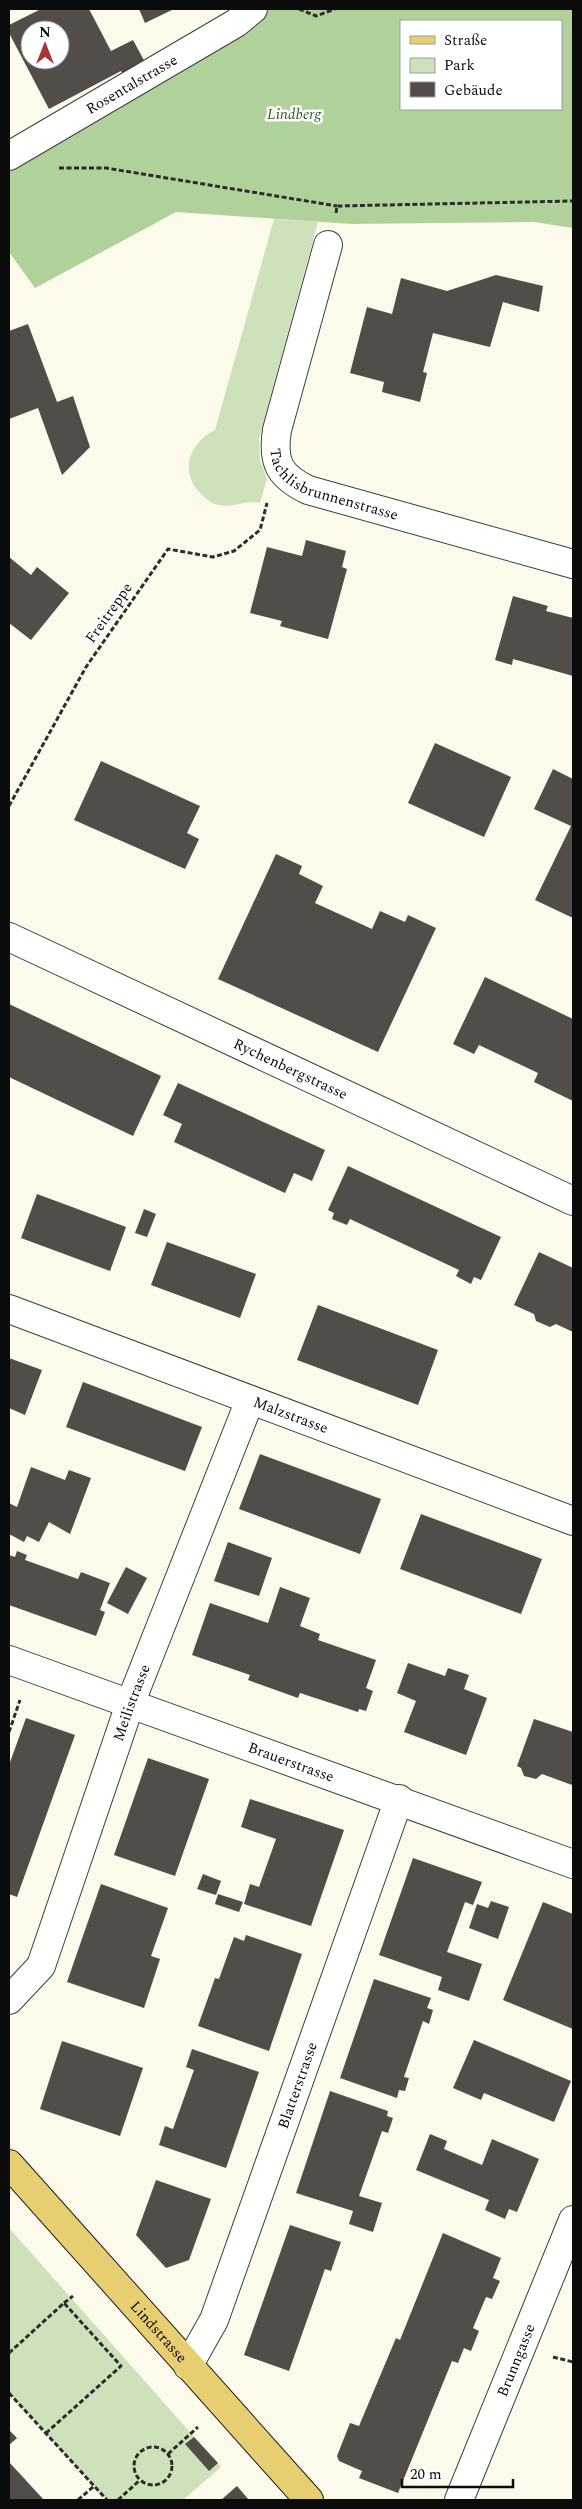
<svg xmlns="http://www.w3.org/2000/svg" width="582" height="2509" font-family="Spectral,serif">
	<style>
		.green { fill: #cde2ba }
		.forest { fill: #b1d19b; fill-rule: evenodd }
		.building { fill: #524d49; fill-rule: evenodd }
		.lines { fill: none; stroke-linecap: round; stroke-linejoin: round }
		.minor-casing { stroke: #3e3e3e; stroke-width: 30 }
		.primary-casing { stroke: #1c1c1c; stroke-width: 30 }
		.path { stroke: #2d2d2d; stroke-width: 3; stroke-dasharray: 5 2.5; stroke-linecap: butt }
		.minor { stroke: #fff; stroke-width: 28 }
		.primary { stroke: #e7cf71; stroke-width: 28 }
		.labels { text-anchor: middle; dominant-baseline: central; stroke-width: 5; stroke-linejoin: round; paint-order: stroke }
		.street-label { font-size: 15px; fill: #0b0b0b; stroke: #fff }
		.park-label { font-size: 15px; font-style: italic; fill: #2d5a24; stroke: #fff }
	</style>
	<rect width="100%" height="100%" fill="#fcfaeb"/>
	<g class="green">
		<path d="M 274,219 L 318,222 L 259,439 L 260,460 L 267,479 L 260,503 C 244,500 234,508 219,505 C 211,504 205,498 200,493 C 179,471 190,442 215,430 Z"/>
		<path d="M 9,2228 L 221,2467 L 183,2500 L 107,2500 L 9,2393 Z"/>
	</g>
	<path class="forest" d="M 231,9 L 573,9 L 573,228 L 534,222 L 351,224 L 176,212 L 35,288 L 9,252 L 9,156 L 236,22 ZM 401,21 L 561,21 L 561,109 L 401,109 Z"/>
	<g class="building">
		<path d="M 41,9 L 89,9 L 111,51 L 133,40 L 146,64 L 124,76 L 121,71 L 49,109 L 9,33 L 9,25 ZM 30,30 L 60,30 L 60,60 L 30,60 Z"/>
		<path d="M 139,9 L 174,9 L 145,23 Z"/>
		<path d="M 496,275 L 543,286 L 539,312 L 503,302 L 490,347 L 433,333 L 423,372 L 427,373 L 420,402 L 382,392 L 384,382 L 350,373 L 367,307 L 392,314 L 401,278 L 447,291 Z"/>
		<path d="M 28,324 L 57,402 L 73,396 L 90,447 L 62,475 L 38,408 L 9,419 L 9,331 Z"/>
		<path d="M 306,540 L 346,551 L 342,567 L 347,569 L 328,639 L 280,626 L 282,621 L 250,613 L 267,547 L 302,556 Z"/>
		<path d="M 9,557 L 31,575 L 37,567 L 69,593 L 31,640 L 9,623 Z"/>
		<path d="M 513,596 L 548,606 L 546,611 L 573,618 L 573,676 L 513,659 L 512,665 L 495,660 Z"/>
		<path d="M 435,743 L 511,777 L 484,837 L 408,803 Z"/>
		<path d="M 101,761 L 200,806 L 187,833 L 199,839 L 185,869 L 74,820 Z"/>
		<path d="M 553,769 L 573,779 L 573,918 L 535,900 L 571,826 L 534,809 Z"/>
		<path d="M 276,854 L 302,866 L 299,874 L 323,886 L 315,903 L 372,929 L 380,911 L 405,922 L 408,915 L 436,928 L 378,1052 L 218,979 Z"/>
		<path d="M 485,977 L 573,1019 L 573,1101 L 534,1082 L 538,1073 L 479,1045 L 474,1054 L 453,1044 Z"/>
		<path d="M 9,1004 L 161,1076 L 133,1136 L 9,1077 Z"/>
		<path d="M 178,1083 L 325,1150 L 312,1181 L 294,1173 L 285,1193 L 174,1142 L 182,1124 L 163,1115 Z"/>
		<path d="M 348,1166 L 501,1237 L 481,1280 L 474,1277 L 471,1284 L 456,1276 L 459,1270 L 380,1233 L 350,1219 L 347,1225 L 332,1219 L 334,1213 L 328,1210 Z"/>
		<path d="M 37,1194 L 126,1227 L 110,1271 L 21,1238 Z"/>
		<path d="M 144,1209 L 156,1214 L 147,1237 L 135,1233 Z"/>
		<path d="M 167,1242 L 256,1274 L 240,1318 L 151,1285 Z"/>
		<path d="M 539,1252 L 573,1268 L 573,1332 L 556,1324 L 550,1327 L 536,1321 L 534,1314 L 514,1305 Z"/>
		<path d="M 318,1305 L 438,1350 L 418,1405 L 297,1360 Z"/>
		<path d="M 9,1358 L 42,1370 L 25,1415 L 9,1408 Z"/>
		<path d="M 83,1382 L 202,1427 L 185,1471 L 66,1427 Z"/>
		<path d="M 260,1454 L 381,1499 L 360,1554 L 239,1509 Z"/>
		<path d="M 31,1467 L 65,1480 L 69,1470 L 91,1478 L 70,1534 L 49,1522 L 39,1542 L 27,1536 L 24,1542 L 9,1534 L 9,1503 L 17,1507 Z"/>
		<path d="M 421,1514 L 542,1559 L 521,1614 L 400,1569 Z"/>
		<path d="M 228,1542 L 272,1558 L 259,1596 L 214,1581 Z"/>
		<path d="M 17,1551 L 27,1555 L 25,1560 L 78,1579 L 81,1572 L 110,1583 L 100,1610 L 105,1612 L 96,1636 L 9,1605 L 9,1555 L 15,1557 Z"/>
		<path d="M 126,1567 L 147,1578 L 128,1614 L 107,1603 Z"/>
		<path d="M 280,1587 L 310,1598 L 300,1626 L 320,1634 L 318,1640 L 376,1660 L 366,1688 L 373,1691 L 366,1711 L 359,1709 L 358,1712 L 300,1693 L 298,1698 L 248,1680 L 250,1675 L 192,1655 L 210,1603 L 268,1623 Z"/>
		<path d="M 408,1663 L 445,1676 L 448,1668 L 469,1675 L 464,1689 L 487,1698 L 466,1755 L 404,1732 L 416,1701 L 397,1693 Z"/>
		<path d="M 26,1718 L 75,1735 L 17,1897 L 9,1894 L 9,1765 Z"/>
		<path d="M 534,1719 L 573,1732 L 572,1785 L 542,1774 L 536,1779 L 524,1776 L 521,1768 L 517,1766 Z"/>
		<path d="M 148,1758 L 209,1779 L 175,1876 L 114,1855 Z"/>
		<path d="M 250,1799 L 344,1830 L 311,1926 L 244,1904 L 250,1884 L 259,1887 L 276,1839 L 241,1827 Z"/>
		<path d="M 413,1858 L 482,1882 L 473,1905 L 465,1902 L 447,1952 L 482,1964 L 469,2001 L 438,1990 L 442,1977 L 379,1955 Z"/>
		<path d="M 203,1874 L 221,1881 L 216,1895 L 197,1889 Z"/>
		<path d="M 101,1884 L 168,1908 L 151,1956 L 160,1959 L 144,2008 L 67,1982 Z"/>
		<path d="M 218,1894 L 243,1902 L 239,1912 L 215,1904 Z"/>
		<path d="M 491,1901 L 509,1907 L 498,1939 L 469,1928 L 477,1904 L 488,1908 Z"/>
		<path d="M 543,1902 L 573,1914 L 573,2029 L 503,2000 Z"/>
		<path d="M 246,1935 L 302,1954 L 269,2051 L 198,2026 L 215,1978 L 219,1979 L 234,1937 L 244,1941 Z"/>
		<path d="M 374,1979 L 431,1998 L 427,2008 L 433,2010 L 429,2024 L 423,2021 L 404,2077 L 409,2078 L 405,2091 L 399,2090 L 397,2098 L 340,2078 Z"/>
		<path d="M 474,2040 L 571,2081 L 554,2122 L 484,2093 L 481,2100 L 453,2088 Z"/>
		<path d="M 62,2041 L 143,2068 L 120,2136 L 40,2109 Z"/>
		<path d="M 192,2049 L 259,2072 L 226,2168 L 159,2145 L 165,2126 L 173,2129 L 194,2070 L 186,2067 Z"/>
		<path d="M 330,2091 L 388,2111 L 387,2116 L 393,2118 L 388,2133 L 382,2131 L 359,2196 L 382,2203 L 373,2232 L 349,2224 L 353,2211 L 296,2193 Z"/>
		<path d="M 430,2134 L 447,2141 L 444,2149 L 482,2165 L 492,2139 L 539,2159 L 517,2212 L 509,2209 L 505,2219 L 485,2210 L 489,2200 L 416,2170 Z"/>
		<path d="M 156,2180 L 211,2199 L 189,2260 L 166,2268 L 136,2235 Z"/>
		<path d="M 290,2225 L 341,2242 L 331,2271 L 325,2269 L 289,2371 L 244,2355 Z"/>
		<path d="M 443,2233 L 501,2258 L 493,2278 L 500,2281 L 492,2299 L 486,2297 L 473,2328 L 479,2331 L 471,2351 L 464,2348 L 458,2363 L 452,2361 L 398,2493 L 359,2478 L 362,2471 L 339,2461 L 337,2456 L 350,2423 L 359,2426 L 396,2338 L 400,2340 Z"/>
		<path d="M 9,2430 L 17,2438 L 9,2445 Z"/>
		<path d="M 194,2437 L 218,2463 L 209,2471 L 185,2444 Z"/>
		<path d="M 9,2462 L 44,2500 L 9,2500 Z"/>
		<path d="M 237,2486 L 249,2500 L 221,2500 Z"/>
	</g>
	<g class="lines">
		<g class="minor-casing">
			<g id="minor">
				<path id="s1" d="M 9,156 L 236,23 L 253,9"/>
				<path id="s2" d="M 328,245 L 277,430 C 272,462 279,476 308,490 L 573,564"/>
				<path id="s3" d="M 9,937 L 573,1201"/>
				<path id="s4" d="M 9,1309 L 573,1521"/>
				<path id="s5" d="M 9,1660 L 573,1864"/>
				<path id="s6" d="M 9,2000 L 41,1966 L 130,1704 L 250,1400"/>
				<path id="s7" d="M 188,2366 L 214,2320 L 399,1799"/>
				<path id="s8" d="M 459,2500 L 573,2220"/>
			</g>
		</g>
		<g class="primary-casing">
			<g id="primary">
				<path id="s9" d="M 9,2164 L 309,2500"/>
			</g>
		</g>
		<g class="path">
			<path d="M 299,9 L 316,16 L 335,9"/>
			<path d="M 59,168 L 106,168 L 337,206"/>
			<path d="M 336,213 L 337,206 L 573,201"/>
			<path d="M 9,806 L 86,667 L 168,549 L 213,557 L 234,551 L 260,530 L 267,503"/>
			<path d="M 9,1732 L 20,1700"/>
			<path d="M 64,2303 L 73,2296"/>
			<path d="M 9,2353 L 64,2303 L 121,2366 L 46,2433"/>
			<path d="M 553,2357 L 573,2362"/>
			<path d="M 9,2393 L 107,2500"/>
			<circle cx="153" cy="2466" r="19"/>
			<path d="M 168,2454 L 198,2427"/>
			<path d="M 78,2500 L 94,2486"/>
			<path d="M 118,2500 L 140,2480"/>
		</g>
		<use href="#minor" class="minor"/>
		<use href="#primary" class="primary"/>
	</g>
	<g class="labels">
		<g class="street-label">
			<text stroke="none"><textPath href="#s1" startOffset="142">Rosentalstrasse</textPath></text>
			<text stroke="none"><textPath href="#s2" startOffset="285">Tachlisbrunnenstrasse</textPath></text>
			<text transform="translate(109 613) rotate(-55)">Freitreppe</text>
			<text stroke="none"><textPath href="#s3" startOffset="311">Rychenbergstrasse</textPath></text>
			<text stroke="none"><textPath href="#s4" startOffset="301">Malzstrasse</textPath></text>
			<text stroke="none"><textPath href="#s6" startOffset="325">Meilistrasse</textPath></text>
			<text stroke="none"><textPath href="#s5" startOffset="300">Brauerstrasse</textPath></text>
			<text stroke="none"><textPath href="#s7" startOffset="302">Blatterstrasse</textPath></text>
			<text stroke="none"><textPath href="#s9" startOffset="225">Lindstrasse</textPath></text>
			<text stroke="none"><textPath href="#s8" startOffset="151">Brunngasse</textPath></text>
		</g>
		<g class="park-label">
			<text x="294" y="114">Lindberg</text>
		</g>
	</g>
	<rect width="582" height="2509" fill="none" stroke="#0b0b0b" stroke-width="20"/>
	<rect x="400" y="20" width="162" height="90" fill="#ffffff" stroke="#9d9d9d"/>
	<rect x="410" y="36" width="25" height="8" fill="#e7cf71" stroke="#9d9d9d"/>
	<text x="444" y="45" font-size="15" fill="#0b0b0b">Straße</text>
	<rect x="410" y="58" width="25" height="15" fill="#cde2ba" stroke="#9d9d9d"/>
	<text x="444" y="70" font-size="15" fill="#0b0b0b">Park</text>
	<rect x="410" y="82" width="25" height="15" fill="#524d49" stroke="#9d9d9d"/>
	<text x="444" y="95" font-size="15" fill="#0b0b0b">Gebäude</text>
	<g transform="translate(45 45)"><circle r="24" fill="#ffffff" stroke="#9d9d9d"/>
	<path d="M0-4L9 19L0 12L-9 19Z" fill="#a93536"/>
	<text y="-8" font-size="14" font-weight="bold" text-anchor="middle" fill="#0b0b0b">N</text>
	</g>
	<path d="M402 2479v8h111v-8" fill="none" stroke="#0b0b0b" stroke-width="2.5"/>
	<text x="410" y="2479" font-size="15" fill="#0b0b0b" stroke="#ffffff" stroke-width="4" paint-order="stroke">20 m</text>
</svg>
